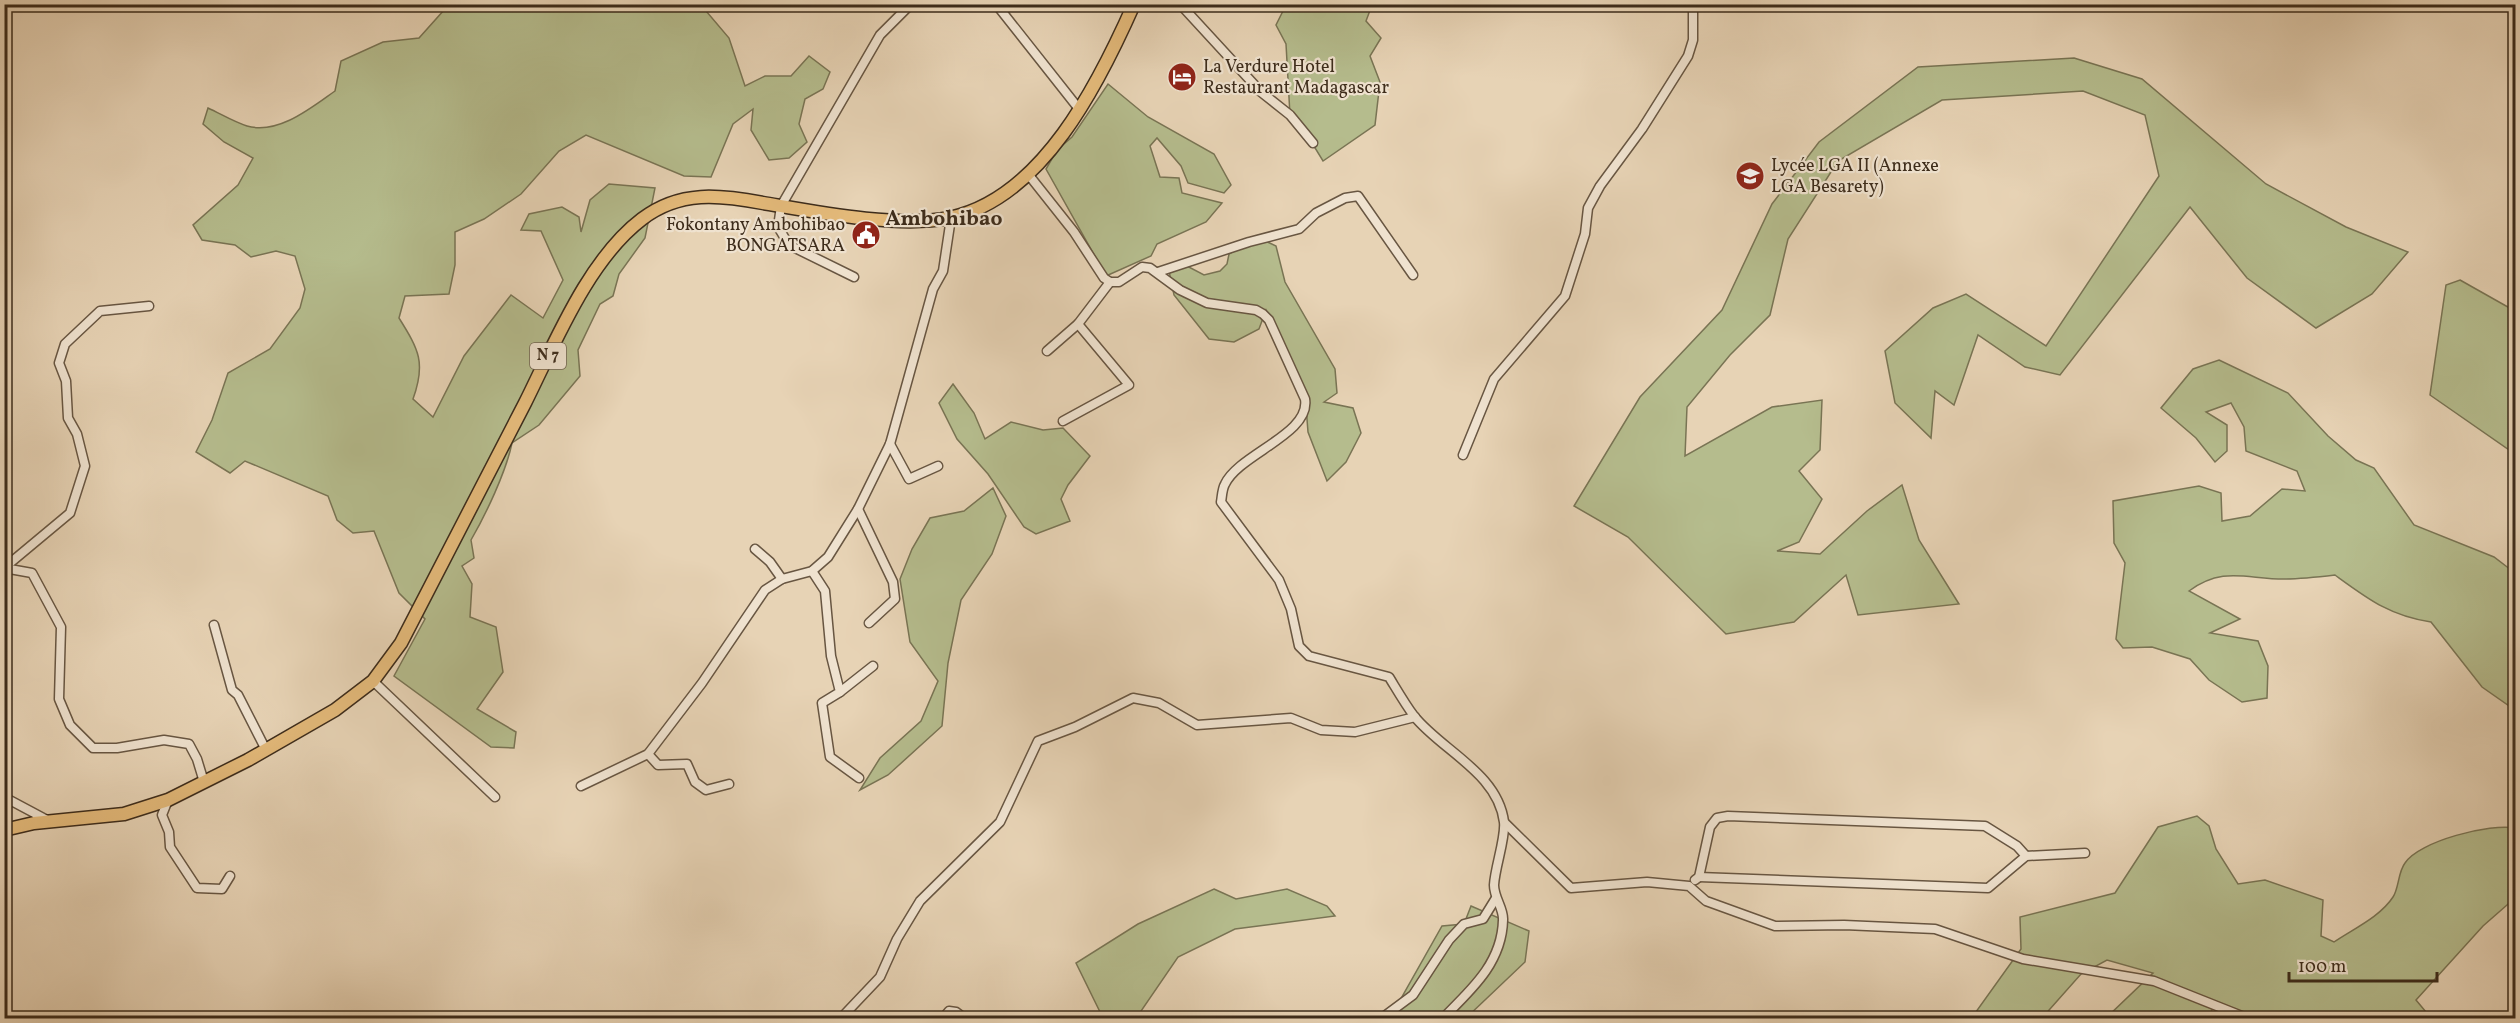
<svg xmlns="http://www.w3.org/2000/svg" width="2520" height="1023" font-family="Vollkorn,serif">
	<style>
		.green { fill: #b5bc8d; stroke: #797454; stroke-width: 1.5 }
		.lines { fill: none; stroke-linecap: round; stroke-linejoin: round }
		.street-casing { stroke: #685642; stroke-width: 11 }
		.primary-casing { stroke: #3d2c1b; stroke-width: 15 }
		.street { stroke: #efe2cf; stroke-width: 8 }
		.primary { stroke: #e4ba7a; stroke-width: 12 }
		.labels { text-anchor: middle; dominant-baseline: central; stroke-width: 4.5; stroke-linejoin: round; paint-order: stroke }
		.shield { fill: #efe2cf; stroke: #726351; stroke-width: 1.5 }
		.shield-label { font-size: 16px; font-weight: bold; fill: #3d2c1b }
		.poi-label { font-size: 18px; fill: #3d2c1b; stroke: #efe2cf; text-anchor: start }
		.quarter-label { font-size: 21px; font-weight: bold; fill: #3d2c1b; stroke: #efe2cf }
	</style>
	<rect width="100%" height="100%" fill="#e7d3b5"/>
	<filter id="stains"><feTurbulence type="fractalNoise" baseFrequency=".00333" numOctaves="4"/><feColorMatrix values="0 0 0 0 .2 0 0 0 0 .09 0 0 0 0 .02 0 0 0 .5 -.17"/></filter>
	<radialGradient id="worn" r=".72"><stop offset=".6" stop-color="#630" stop-opacity="0"/><stop offset="1" stop-color="#630" stop-opacity=".3"/></radialGradient>
	<g class="green">
		<path d="M 442,5 L 701,5 L 729,38 L 745,86 L 765,76 L 791,76 L 809,56 L 830,72 L 823,89 L 805,99 L 799,124 L 807,142 L 789,158 L 769,160 L 751,130 L 753,109 L 733,124 L 711,177 L 684,176 L 586,135 L 559,151 L 521,194 L 484,219 L 455,232 L 455,265 L 449,294 L 405,296 L 399,318 C 419,350 426,363 413,399 L 433,417 L 464,356 L 511,295 L 543,318 L 563,280 L 541,231 L 521,230 L 529,214 L 562,207 L 579,217 L 581,232 L 590,200 L 609,184 L 655,188 L 645,238 L 619,274 L 613,296 L 600,304 L 578,350 L 580,376 L 539,425 L 512,443 C 506,472 486,514 471,540 L 474,558 L 462,566 L 472,584 L 470,617 L 496,627 L 503,672 L 477,709 L 516,732 L 514,748 L 491,747 L 394,676 L 425,619 L 399,593 L 374,531 L 353,533 L 337,520 L 328,496 L 245,461 L 230,473 L 196,452 L 212,420 L 228,373 L 270,349 L 300,308 L 305,289 L 295,256 L 276,251 L 251,257 L 235,245 L 202,240 L 193,225 L 238,185 L 253,158 L 224,142 L 203,124 L 208,108 C 221,114 234,122 247,126 C 278,135 311,108 335,91 L 341,61 L 383,42 L 419,38 L 444,10 Z"/>
		<path d="M 1286,5 L 1372,5 L 1366,21 L 1381,38 L 1370,56 L 1380,82 L 1375,125 L 1323,161 L 1309,138 L 1290,115 L 1286,44 L 1276,25 Z"/>
		<path d="M 2074,58 L 2142,79 L 2266,184 L 2346,227 L 2408,252 L 2372,294 L 2316,328 L 2247,278 L 2190,207 L 2060,375 L 2025,367 L 1978,335 L 1954,405 L 1935,391 L 1931,438 L 1895,403 L 1885,351 L 1933,308 L 1966,294 L 2046,346 L 2159,176 L 2145,115 L 2083,91 L 1942,100 L 1838,161 L 1788,239 L 1770,315 L 1730,355 L 1687,407 L 1685,456 L 1772,407 L 1822,400 L 1820,450 L 1799,471 L 1822,499 L 1799,542 L 1777,551 L 1820,554 L 1867,511 L 1902,485 L 1919,540 L 1959,604 L 1858,615 L 1846,575 L 1794,622 L 1726,634 L 1628,537 L 1574,506 L 1640,397 L 1722,310 L 1772,204 L 1819,142 L 1918,67 Z"/>
		<path d="M 1108,84 L 1148,117 L 1214,154 L 1231,185 L 1224,193 L 1188,183 L 1181,166 L 1157,138 L 1150,146 L 1160,177 L 1179,178 L 1182,193 L 1222,203 L 1206,222 L 1157,244 L 1151,256 L 1106,276 L 1046,169 L 1057,150 L 1072,137 Z"/>
		<path d="M 1257,237 L 1276,246 L 1285,282 L 1335,369 L 1337,393 L 1324,402 L 1353,408 L 1361,433 L 1346,462 L 1327,481 L 1308,432 L 1306,406 L 1266,310 L 1259,329 L 1234,342 L 1209,339 L 1174,295 L 1168,266 L 1187,266 L 1204,275 L 1220,271 L 1227,264 L 1229,254 Z"/>
		<path d="M 2460,280 L 2515,311 L 2515,454 L 2430,395 L 2446,285 Z"/>
		<path d="M 2219,360 L 2288,393 L 2328,436 L 2356,460 L 2374,468 L 2414,525 L 2494,557 L 2515,573 L 2515,710 L 2482,687 L 2431,622 C 2390,616 2368,599 2335,575 C 2318,577 2301,579 2284,579 C 2246,579 2223,566 2189,591 L 2240,619 L 2210,633 L 2258,641 L 2268,666 L 2267,698 L 2242,702 L 2209,680 L 2190,659 L 2152,647 L 2123,648 L 2116,639 L 2125,563 L 2114,543 L 2113,501 L 2199,486 L 2221,493 L 2222,521 L 2250,516 L 2282,489 L 2305,491 L 2297,471 L 2246,451 L 2244,427 L 2231,403 L 2206,412 L 2227,425 L 2227,451 L 2215,462 L 2196,438 L 2161,408 L 2193,369 Z"/>
		<path d="M 953,384 L 974,413 L 985,439 L 1011,422 L 1043,430 L 1063,428 L 1090,456 L 1068,485 L 1061,499 L 1070,521 L 1036,534 L 1024,527 L 988,474 L 957,439 L 939,403 Z"/>
		<path d="M 993,488 L 1006,516 L 992,554 L 961,600 L 948,663 L 942,726 L 888,775 L 860,790 L 880,758 L 921,721 L 938,681 L 910,642 L 900,579 L 912,549 L 930,518 L 964,511 Z"/>
		<path d="M 2197,816 L 2209,826 L 2216,849 L 2238,884 L 2265,880 L 2323,900 L 2321,936 L 2334,942 C 2353,929 2380,917 2393,897 C 2399,888 2398,872 2405,863 C 2419,841 2491,823 2515,828 L 2515,898 L 2483,926 L 2416,1000 L 2431,1018 L 2267,1018 L 2215,1006 L 2206,1018 L 2106,1018 L 2153,973 L 2107,960 L 2081,974 L 2042,1018 L 1973,1016 L 2021,949 L 2020,917 L 2115,893 L 2158,827 Z"/>
		<path d="M 1214,889 L 1236,899 L 1287,889 L 1327,906 L 1335,916 L 1235,929 L 1178,957 L 1141,1011 L 1139,1018 L 1103,1018 L 1076,963 L 1138,924 Z"/>
		<path d="M 1471,906 L 1529,931 L 1525,962 L 1466,1018 L 1390,1018 L 1442,926 L 1464,924 Z"/>
	</g>
	<g class="lines">
		<g class="street-casing">
			<g id="street">
				<path d="M 996,4 L 1079,109"/>
				<path d="M 1180,4 L 1261,92 L 1290,115 L 1313,143"/>
				<path d="M 1028,174 L 1074,232 L 1104,278 L 1110,282 L 1119,282 L 1142,267 L 1150,268 L 1180,290 L 1207,303 L 1256,310 L 1263,314 L 1269,320 L 1305,399 C 1311,434 1239,454 1225,484 C 1222,489 1222,497 1221,502 L 1279,580 L 1291,609 L 1299,646 L 1309,656 L 1389,677 C 1397,690 1405,704 1414,716 C 1441,750 1498,773 1504,822 C 1506,837 1495,867 1494,885 C 1494,898 1504,909 1503,920 C 1502,963 1471,990 1443,1018"/>
				<path d="M 1158,272 L 1249,242 L 1299,229 L 1316,213 L 1345,198 L 1358,196 L 1413,275"/>
				<path d="M 854,277 L 789,245 L 778,227 L 781,206 L 880,35 L 911,4"/>
				<path d="M 1047,351 L 1078,324 L 1110,282"/>
				<path d="M 1063,421 L 1129,385 L 1078,324"/>
				<path d="M 890,444 L 909,479 L 938,466"/>
				<path d="M 1463,455 L 1494,379 L 1565,296 L 1585,234 L 1588,208 L 1600,186 L 1642,129 L 1688,56 L 1693,40 L 1693,4"/>
				<path d="M 858,509 L 893,582 L 895,599 L 869,623"/>
				<path d="M 755,549 L 770,562 L 782,579"/>
				<path d="M 4,568 L 70,513 L 85,466 L 77,434 L 68,418 L 66,381 L 59,363 L 65,344 L 100,311 L 149,306"/>
				<path d="M 4,568 L 32,573 L 61,627 L 59,699 L 70,725 L 93,748 L 117,748 L 164,740 L 189,744 L 197,759 L 204,782"/>
				<path d="M 812,571 L 825,591 L 831,656 L 840,692 L 822,703 L 830,757 L 859,778"/>
				<path d="M 214,625 L 232,690 L 238,695 L 266,750"/>
				<path d="M 373,681 L 495,797"/>
				<path d="M 840,692 L 873,666"/>
				<path d="M 648,754 L 658,765 L 687,764 L 695,782 L 706,790 L 729,784"/>
				<path d="M 581,786 L 648,754 L 702,683 L 765,590 L 782,579 L 812,571 L 828,557 L 858,509 L 890,444 L 933,289 L 943,271 L 951,218"/>
				<path d="M 4,797 L 49,821"/>
				<path d="M 168,800 L 162,815 L 169,832 L 170,847 L 197,888 L 222,889 L 230,876"/>
				<path d="M 1505,823 L 1571,888 L 1647,882 L 1689,886 L 1706,901 L 1775,926 L 1844,925 L 1935,929 L 2023,959 L 2154,981 L 2247,1018"/>
				<path d="M 1699,877 L 1988,888 L 2026,856 L 2085,853"/>
				<path d="M 1695,880 L 1699,877 L 1710,827 L 1717,818 L 1728,816 L 1985,826 L 2017,846 L 2026,856"/>
				<path d="M 837,1018 L 843,1016 L 880,977 L 897,939 L 920,901 L 1000,822 L 1038,741 L 1075,727 L 1133,698 L 1159,703 L 1197,725 L 1291,718 L 1321,730 L 1355,732 L 1415,717"/>
				<path d="M 943,1018 L 949,1011 L 956,1012 L 964,1018"/>
				<path d="M 1382,1018 L 1413,995 L 1449,940 L 1464,924 L 1483,919 L 1496,898"/>
			</g>
		</g>
		<g class="primary-casing">
			<path id="primary" d="M 4,830 L 34,823 L 124,814 L 168,800 L 248,760 L 335,710 L 373,681 L 401,643 C 442,563 483,483 525,403 C 555,343 588,260 642,219 C 680,190 720,195 763,203 C 816,212 897,228 949,218 C 1042,199 1099,83 1134,4"/>
		</g>
		<use href="#street" class="street"/>
		<use href="#primary" class="primary"/>
	</g>
	<defs>
		<g id="hotel-disc" transform="scale(1.5)"><circle r="9.5" fill="#8f2418" stroke="#efe2cf"/><path d="M-6-4.5h1.5V1H6V5H4.5V3h-9V5H-6ZM-4 0a1.8 1.8 0 1 1 3.6 0ZM.5 0V-2.5h3Q6-2.5 6 0Z" fill="#fff"/></g>
		<g id="school-disc" transform="scale(1.5)"><circle r="9.5" fill="#8f2418" stroke="#efe2cf"/><path d="M0-5L7-2L0 1L-7-2ZM-4 1L0 2.5L4 1V4Q0 6-4 4Z" fill="#fff"/></g>
		<g id="civic-disc" transform="scale(1.5)"><circle r="9.5" fill="#8f2418" stroke="#efe2cf"/><path d="M-.6-6.5H3V-4.5H.6V-3L4-1V1h2V6H-6V1h2V-1L-.6-3ZM-1.2 2.5V6h2.4V2.5Z" fill="#fff"/></g>
	</defs>
	<g fill-rule="evenodd">
		<use href="#hotel-disc" x="1182" y="77"/>
		<use href="#school-disc" x="1750" y="176"/>
		<use href="#civic-disc" x="866" y="235"/>
	</g>
	<g class="labels">
		<rect class="shield" x="530" y="343" width="36" height="26" rx="4.5"/>
		<g class="shield-label">
			<text x="548" y="356">N 7</text>
		</g>
		<g class="poi-label">
			<text x="1203" y="67">La Verdure Hotel<tspan x="1203" dy="21">Restaurant Madagascar</tspan></text>
			<text x="1771" y="166">Lycée LGA II (Annexe<tspan x="1771" dy="21">LGA Besarety)</tspan></text>
			<text x="845" y="225" text-anchor="end">Fokontany Ambohibao<tspan x="845" dy="21">BONGATSARA</tspan></text>
		</g>
		<g class="quarter-label">
			<text x="944" y="219">Ambohibao</text>
		</g>
	</g>
	<rect width="2520" height="1023" fill="none" stroke="#e7d3b5" stroke-width="24"/>
	<rect x="6" y="6" width="2508" height="1011" fill="none" stroke="#3d2c1b" stroke-width="3"/>
	<rect x="12" y="12" width="2496" height="999" fill="none" stroke="#3d2c1b" stroke-width="1.5"/>
	<path d="M2289 972v9h148v-9" fill="none" stroke="#3d2c1b" stroke-width="3"/>
	<text x="2298" y="972" font-size="18" fill="#3d2c1b" stroke="#efe2cf" stroke-width="4.5" paint-order="stroke">100 m</text>
	<rect width="100%" height="100%" filter="url(#stains)"/>
	<rect width="100%" height="100%" fill="url(#worn)"/>
</svg>
